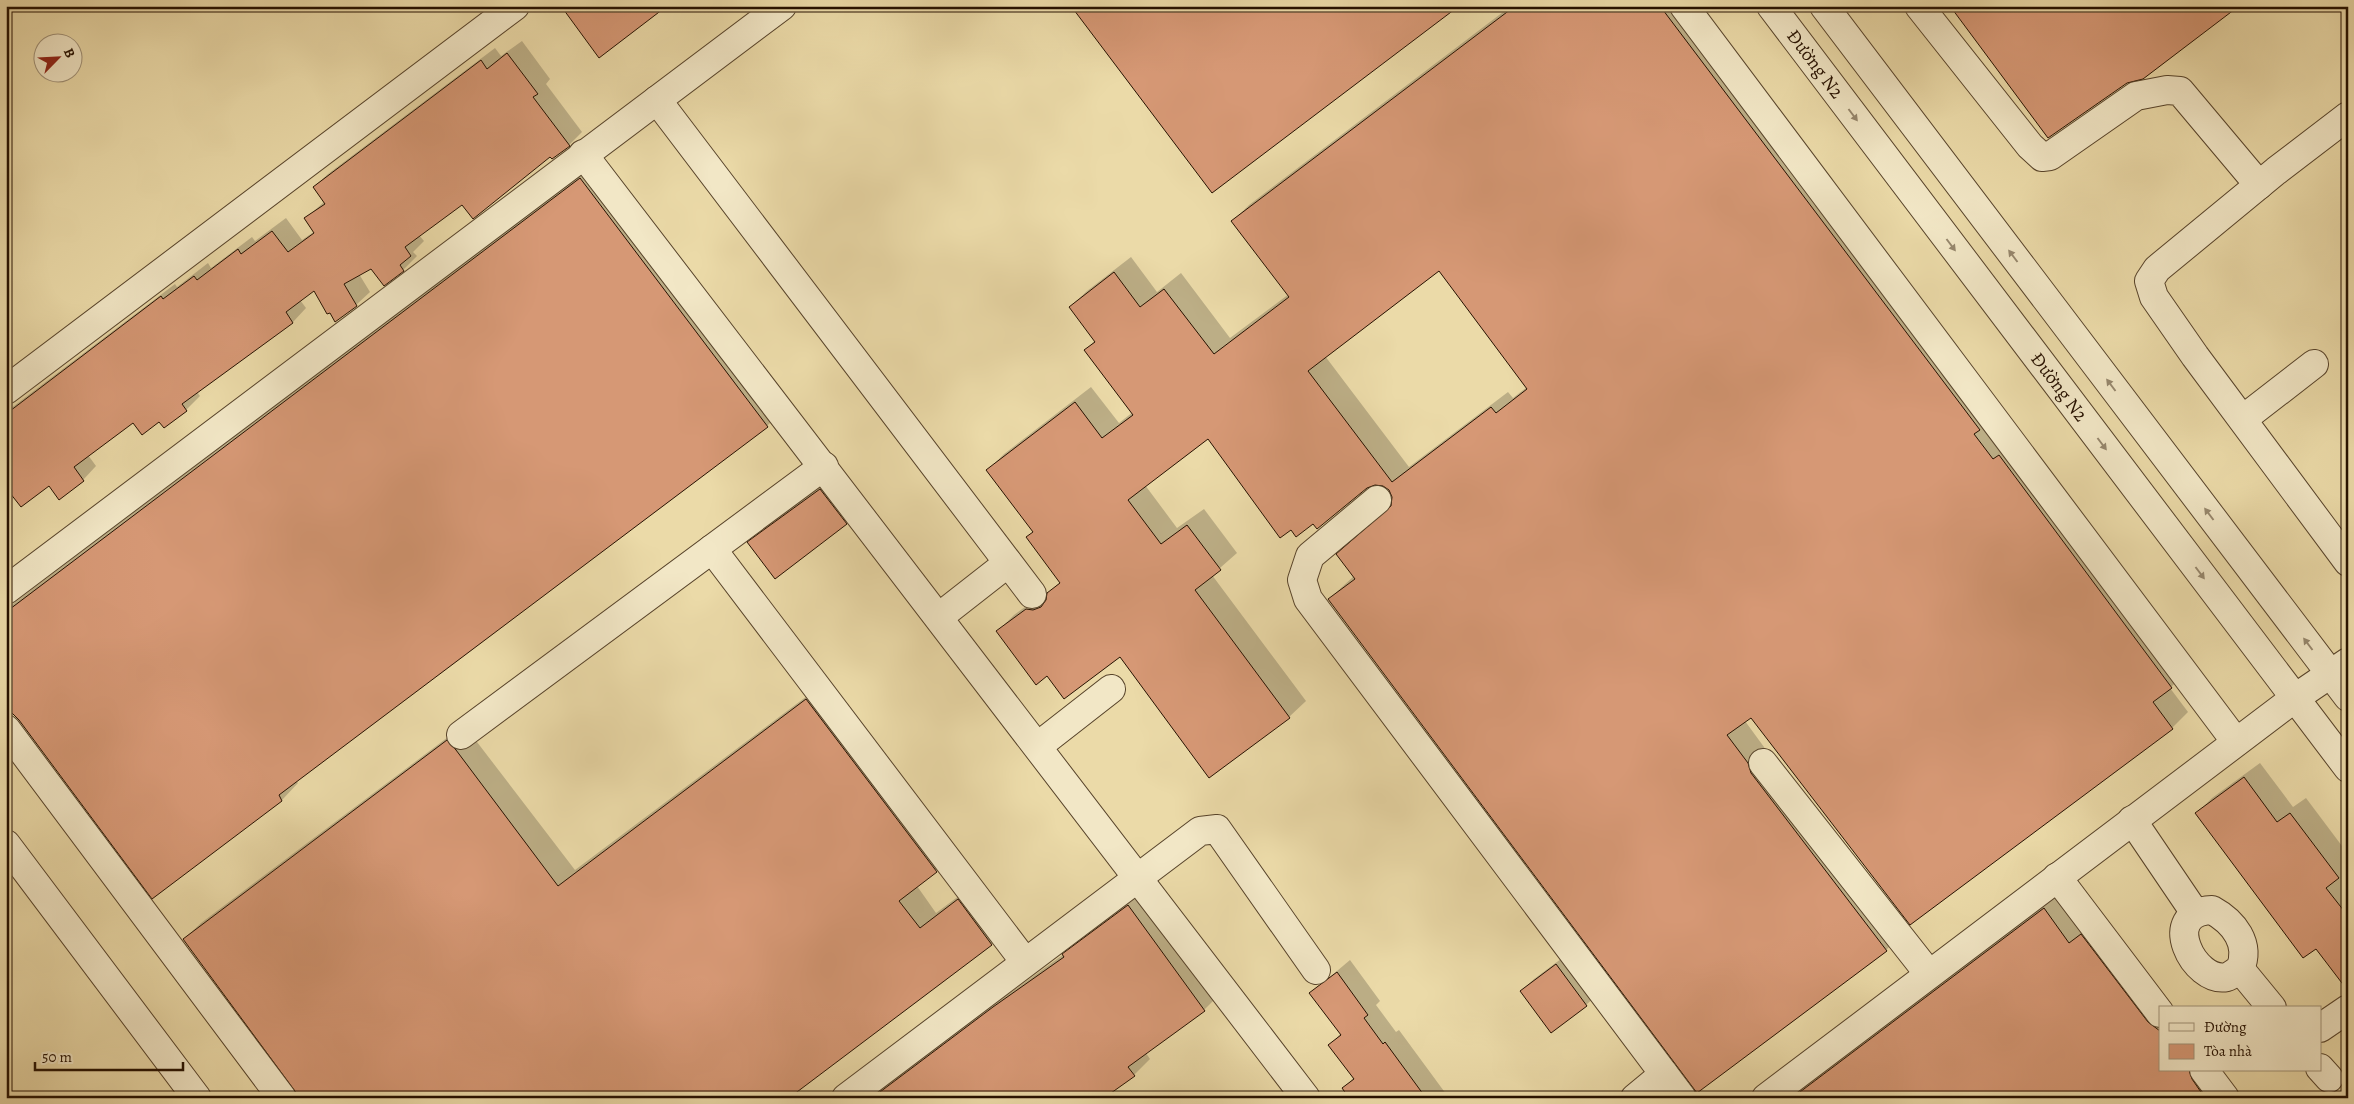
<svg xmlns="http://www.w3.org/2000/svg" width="2354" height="1104" font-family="Alegreya,serif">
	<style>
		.shadow { fill: #0003; fill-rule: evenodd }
		.building { fill: #d69875; stroke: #261100; fill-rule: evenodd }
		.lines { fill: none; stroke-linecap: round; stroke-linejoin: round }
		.minor-casing { stroke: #57432a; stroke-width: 30 }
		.minor { stroke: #f2e7c6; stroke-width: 28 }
		.oneway { fill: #96876d }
		.labels { text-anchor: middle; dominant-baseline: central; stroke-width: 4; stroke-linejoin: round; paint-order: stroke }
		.street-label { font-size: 19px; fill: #261100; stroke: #f2e7c6 }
	</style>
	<rect width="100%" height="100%" fill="#ebdaa8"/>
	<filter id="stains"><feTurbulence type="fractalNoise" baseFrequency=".004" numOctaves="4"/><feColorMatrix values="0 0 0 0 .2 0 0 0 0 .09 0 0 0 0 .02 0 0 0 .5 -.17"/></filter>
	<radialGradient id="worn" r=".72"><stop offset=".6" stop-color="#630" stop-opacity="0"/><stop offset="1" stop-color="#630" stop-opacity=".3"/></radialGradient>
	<g class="shadow">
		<path d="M 1511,6 L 1689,6 L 2188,671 L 2170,688 L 2188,712 L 2172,728 L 1751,716 L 1745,721 L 1764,747 L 1767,756 L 1903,934 L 1886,950 L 1329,599 L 1354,576 L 1393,506 L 1394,498 L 1390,489 L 1382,484 L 1373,483 L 1318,528 L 1208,437 L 1145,485 L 1177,528 L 1204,509 L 1237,553 L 1212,575 L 1306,701 L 1289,717 L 1210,776 L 1120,656 L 1048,675 L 998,631 L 1014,615 L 1044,593 L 1049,593 L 1061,581 L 1028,537 L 1034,531 L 988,470 L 1004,454 L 1091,387 L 1119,423 L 1133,412 L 1086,350 L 1095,340 L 1070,307 L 1087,291 L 1131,257 L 1157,292 L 1181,273 L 1230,338 L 1289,294 L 1233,221 L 1249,205 ZM 1439,269 L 1527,387 L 1513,398 L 1508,392 L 1409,467 L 1325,356 Z"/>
		<path d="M 522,41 L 550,79 L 546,84 L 582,132 L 569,145 L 462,203 L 419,235 L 424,241 L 413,252 L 417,256 L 403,270 L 371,267 L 359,274 L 370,292 L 356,305 L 314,289 L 300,300 L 306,308 L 293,322 L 197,392 L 200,396 L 186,410 L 160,420 L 134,421 L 88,455 L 96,466 L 83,480 L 49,485 L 6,485 L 6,412 L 175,284 L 177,287 L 208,263 L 211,268 L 252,237 L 255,241 L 286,218 L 302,240 L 315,231 L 306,218 L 325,201 L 314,187 L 328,174 L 495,48 L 501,56 Z"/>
		<path d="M 597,162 L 783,410 L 767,426 L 296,781 L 298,783 L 282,800 L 153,897 L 6,704 L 6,609 Z"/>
		<path d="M 832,477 L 858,511 L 846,523 L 749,543 L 761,530 Z"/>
		<path d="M 823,684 L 953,855 L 917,886 L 936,913 L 975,884 L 1008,928 L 992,944 L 787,1098 L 184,939 L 201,923 L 464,725 L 575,870 Z"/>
		<path d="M 2260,763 L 2293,807 L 2306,798 L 2348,854 L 2348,868 L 2342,873 L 2348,881 L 2348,981 L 2197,813 L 2212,798 Z"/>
		<path d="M 1145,890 L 1221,993 L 1204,1010 L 1146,1053 L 1150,1059 L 1134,1075 L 1102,1098 L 865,1098 L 1068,951 L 1080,938 Z"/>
		<path d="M 2060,892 L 2160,1008 L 2160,1070 L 2214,1070 L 2236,1098 L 1773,1098 Z"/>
		<path d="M 1569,953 L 1599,993 L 1586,1005 L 1521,991 L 1534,979 Z"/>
		<path d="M 1350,960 L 1380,1001 L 1376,1005 L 1396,1032 L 1399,1030 L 1449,1098 L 1351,1098 L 1344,1088 L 1354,1077 L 1330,1045 L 1341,1033 L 1311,993 Z"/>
	</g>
	<g class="building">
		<path d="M 561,6 L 667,6 L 599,58 Z"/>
		<path d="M 1071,6 L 1459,6 L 1212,193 Z"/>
		<path d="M 1515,6 L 1660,6 L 1980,430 L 1974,434 L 1993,459 L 1999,455 L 2172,688 L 2153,702 L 2173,729 L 1910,925 L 1751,718 L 1727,735 L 1748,763 L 1751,773 L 1887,951 L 1697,1093 L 1328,599 L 1355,579 L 1336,554 L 1391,506 L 1392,497 L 1389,490 L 1383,486 L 1375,485 L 1367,488 L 1317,529 L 1313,524 L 1296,537 L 1291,530 L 1280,538 L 1208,439 L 1128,500 L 1161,544 L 1187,525 L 1221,570 L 1195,590 L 1290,718 L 1209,778 L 1120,657 L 1064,699 L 1047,676 L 1036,685 L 996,631 L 1026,609 L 1033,610 L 1041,607 L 1046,600 L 1047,593 L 1060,583 L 1026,537 L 1033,532 L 986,470 L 1075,402 L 1102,438 L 1133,415 L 1084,350 L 1095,342 L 1069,307 L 1114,272 L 1140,307 L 1164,289 L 1214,354 L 1289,297 L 1231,221 ZM 1439,271 L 1527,389 L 1496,413 L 1491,407 L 1392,482 L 1308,371 Z"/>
		<path d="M 1950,6 L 2239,6 L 2143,79 L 2127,83 L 2048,138 Z"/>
		<path d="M 507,53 L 538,94 L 533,97 L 570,146 L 552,159 L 550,157 L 473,219 L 462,205 L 405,247 L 411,256 L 400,265 L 404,271 L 384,286 L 371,269 L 344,284 L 357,306 L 335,322 L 330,313 L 327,314 L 314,291 L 286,312 L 293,323 L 182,404 L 187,411 L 164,428 L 159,422 L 142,435 L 133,423 L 74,467 L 84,481 L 59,500 L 49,486 L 21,507 L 6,488 L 6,414 L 161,296 L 163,299 L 194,276 L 197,280 L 238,249 L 241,254 L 272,231 L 288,252 L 314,233 L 304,218 L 325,204 L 313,187 L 481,60 L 487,69 Z"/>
		<path d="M 580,178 L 768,427 L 279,795 L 282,801 L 152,899 L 19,720 L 6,707 L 6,612 Z"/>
		<path d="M 820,489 L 847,524 L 775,579 L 747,542 Z"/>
		<path d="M 806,699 L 937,872 L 899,901 L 920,928 L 958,899 L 992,945 L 789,1098 L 300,1098 L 183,939 L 447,740 L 456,750 L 558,886 Z"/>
		<path d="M 2244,777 L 2277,822 L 2290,813 L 2339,878 L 2326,888 L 2348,916 L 2348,991 L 2316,949 L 2303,958 L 2195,813 Z"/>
		<path d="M 1128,905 L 1205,1011 L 1128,1067 L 1135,1076 L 1104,1098 L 872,1098 L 993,1007 L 1064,957 L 1062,954 Z"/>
		<path d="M 2044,908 L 2069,943 L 2081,934 L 2148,1022 L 2160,1031 L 2160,1070 L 2189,1070 L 2192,1079 L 2205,1098 L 1792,1098 Z"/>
		<path d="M 1556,964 L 1587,1006 L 1551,1033 L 1520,991 Z"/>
		<path d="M 1337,972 L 1368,1015 L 1364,1018 L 1383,1044 L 1385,1042 L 1426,1098 L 1349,1098 L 1342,1088 L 1354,1079 L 1328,1045 L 1341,1035 L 1309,993 Z"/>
	</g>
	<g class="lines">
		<g class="minor-casing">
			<g id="minor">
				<path d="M 1684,6 L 2236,742"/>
				<path d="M 1771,6 L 2348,768"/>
				<path d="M 1824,6 L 2348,697"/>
				<path d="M 1919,6 L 2030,146 L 2042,157 L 2050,156 L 2136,96 L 2167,90 L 2180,91 L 2259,185"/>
				<path d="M 657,100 L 1032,594"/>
				<path d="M 2348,116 L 2276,171 L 2157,269 L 2149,281 L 2154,297 L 2195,356 L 2348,562"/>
				<path d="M 583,154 L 1306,1098"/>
				<path d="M 6,390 L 515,6"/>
				<path d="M 2243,419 L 2314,364"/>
				<path d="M 1377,500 L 1310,556 L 1302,580 L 1308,599 L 1682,1098"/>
				<path d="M 712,549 L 1025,962"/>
				<path d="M 6,590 L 782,6"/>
				<path d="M 939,617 L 1008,563"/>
				<path d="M 6,729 L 282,1098"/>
				<path d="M 461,735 L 824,466"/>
				<path d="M 1038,746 L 1111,689"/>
				<path d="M 1763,763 L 1929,974"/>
				<path d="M 2132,820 L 2195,913"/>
				<path d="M 6,844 L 197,1098"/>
				<path d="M 2057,877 L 2160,1013"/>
				<path d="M 2212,910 C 2234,922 2251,944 2240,969 C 2236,971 2231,976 2227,977 C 2194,984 2158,912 2212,910 Z"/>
				<path d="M 2240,969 L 2272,1008"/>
				<path d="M 2320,1028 L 2348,1009"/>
				<path d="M 2320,1068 L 2329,1078"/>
				<path d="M 2204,1070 L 2225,1098"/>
				<path d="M 846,1098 L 1200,831 L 1217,829 L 1316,970"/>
				<path d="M 1635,1098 L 1664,1074"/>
				<path d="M 1766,1098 L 2295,698 L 2348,662"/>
			</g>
		</g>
		<use href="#minor" class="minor"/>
	</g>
	<defs><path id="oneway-solid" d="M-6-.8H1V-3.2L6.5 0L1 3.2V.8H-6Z" transform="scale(1.25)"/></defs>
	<g class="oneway">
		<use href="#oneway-solid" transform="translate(1853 115) rotate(53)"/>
		<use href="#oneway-solid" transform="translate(1951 245) rotate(53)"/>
		<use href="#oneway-solid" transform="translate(2013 256) rotate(-127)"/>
		<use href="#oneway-solid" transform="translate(2111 385) rotate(-127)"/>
		<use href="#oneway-solid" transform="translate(2102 444) rotate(53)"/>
		<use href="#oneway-solid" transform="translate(2209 514) rotate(-127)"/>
		<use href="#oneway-solid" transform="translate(2200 573) rotate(53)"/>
		<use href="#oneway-solid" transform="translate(2308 644) rotate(-127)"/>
	</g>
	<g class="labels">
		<g class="street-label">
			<text transform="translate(1815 64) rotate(53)">Đường N2</text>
			<text transform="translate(2059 387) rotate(53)">Đường N2</text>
		</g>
	</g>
	<rect width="2354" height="1104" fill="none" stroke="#ebdaa8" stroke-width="25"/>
	<rect x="8" y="8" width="2339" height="1089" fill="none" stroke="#261100" stroke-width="2.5"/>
	<rect x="12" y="12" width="2329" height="1079" fill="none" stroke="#261100"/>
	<rect x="2159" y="1006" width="162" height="65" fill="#f2e7c6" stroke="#a09177"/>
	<rect x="2169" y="1023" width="25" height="8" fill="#f2e7c6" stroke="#a09177"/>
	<text x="2204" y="1032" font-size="15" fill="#261100">Đường</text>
	<rect x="2169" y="1044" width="25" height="15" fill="#d69875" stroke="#a09177"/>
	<text x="2204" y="1056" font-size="15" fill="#261100">Tòa nhà</text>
	<g transform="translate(58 58) rotate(66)"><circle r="24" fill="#f2e7c6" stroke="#a09177"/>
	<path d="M0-4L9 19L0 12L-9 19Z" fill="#8f2418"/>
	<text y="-8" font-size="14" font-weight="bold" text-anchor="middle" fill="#261100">B</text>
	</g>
	<path d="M35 1062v8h148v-8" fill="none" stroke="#261100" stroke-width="2.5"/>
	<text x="42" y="1062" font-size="15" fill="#261100" stroke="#f2e7c6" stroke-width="4" paint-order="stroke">50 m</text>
	<rect width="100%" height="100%" filter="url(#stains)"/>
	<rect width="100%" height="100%" fill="url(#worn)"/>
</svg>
